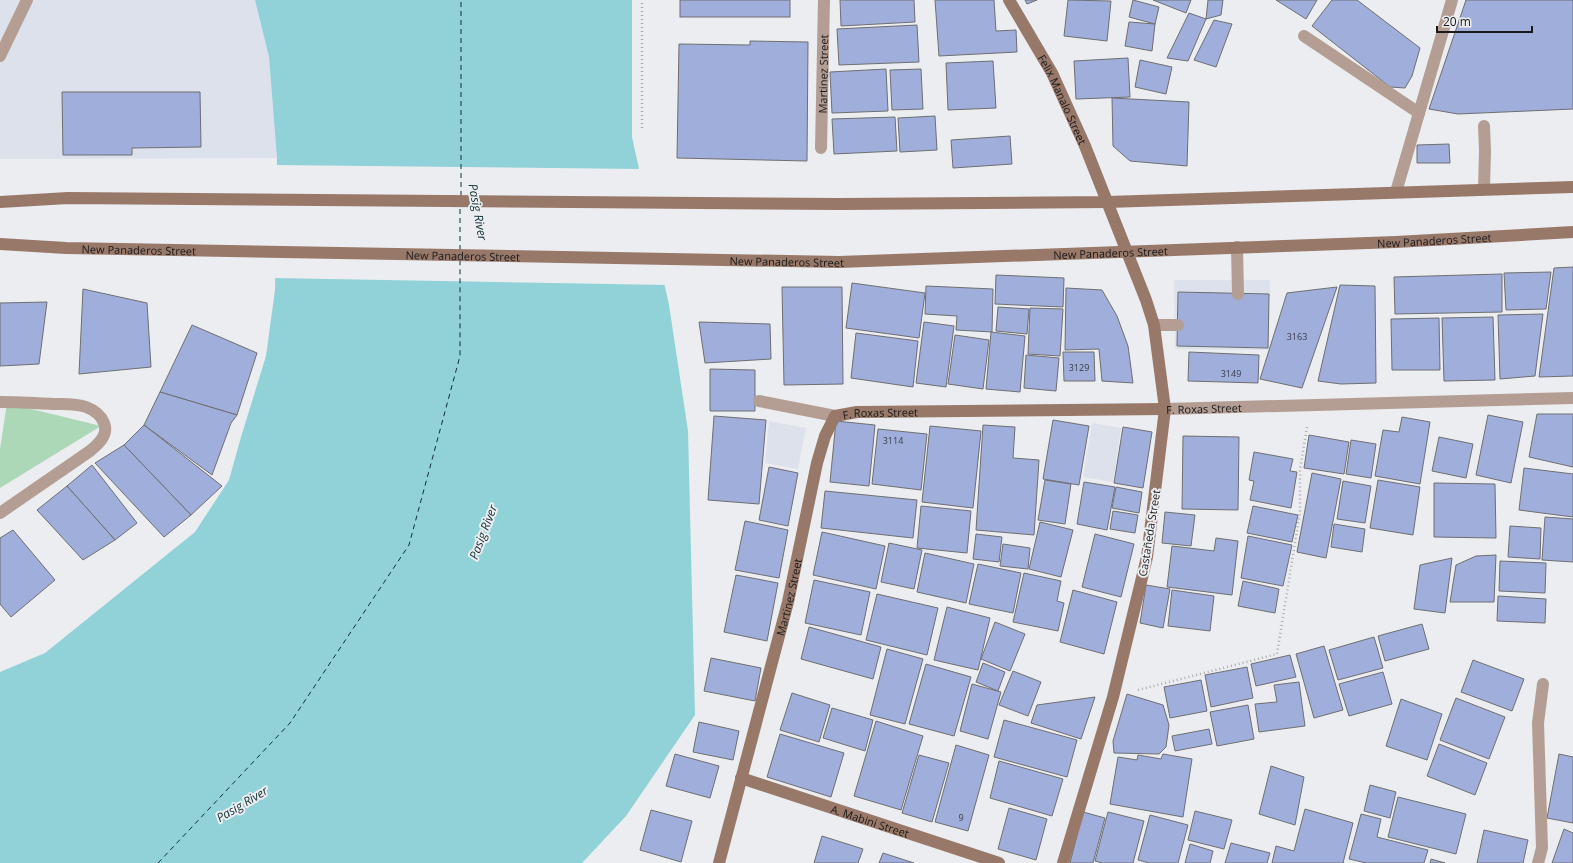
<svg xmlns="http://www.w3.org/2000/svg" width="1573" height="863" font-family="'Open Sans',sans-serif">
	<style>
		.built { fill: #dde1eb }
		.green { fill: #add8b7 }
		.water { fill: #90d2d7 }
		.pier { fill: #ecedf0 }
		.lines { fill: none; stroke-linecap: round; stroke-linejoin: round }
		.ferry { stroke: #0f3133; stroke-width: 1; stroke-dasharray: 5 4; stroke-linecap: butt }
		.building { fill: #9faedb; stroke: #6e6f71 }
		.path { stroke: #abacae; stroke-width: 2.5; stroke-dasharray: 1 3; stroke-linecap: butt }
		.lane { stroke: #b49e94; stroke-width: 12 }
		.street { stroke: #b49e94; stroke-width: 12 }
		.secondary { stroke: #987869; stroke-width: 12 }
		.labels { text-anchor: middle; dominant-baseline: central; stroke-width: 4; stroke-linejoin: round; paint-order: stroke }
		.number-label { font-size: 9px; fill: #3a3e4a }
		.street-label { font-size: 11px; fill: #19191a; stroke: #ecedf0 }
		.water-label { font-size: 12px; font-style: italic; fill: #0f3133; stroke: #ecedf0 }
	</style>
	<rect width="100%" height="100%" fill="#ecedf0"/>
	<g class="built">
		<path d="M 0,0 L 255,0 L 269,57 L 277,158 L 0,159 Z"/>
		<path d="M 1174,280 L 1270,280 L 1269,350 L 1175,349 Z"/>
		<path d="M 769,421 L 806,428 L 798,469 L 765,463 Z"/>
		<path d="M 1092,423 L 1121,428 L 1113,482 L 1083,477 Z"/>
	</g>
	<path class="green" d="M 7,403 L 101,426 L 0,488 L 0,449 Z"/>
	<path class="water" d="M 255,0 L 632,0 L 632,137 L 669,305 L 688,431 L 695,715 L 626,816 L 582,863 L 0,863 L 0,672 L 45,653 L 195,532 L 229,480 L 241,437 L 266,356 L 275,290 L 277,158 L 269,57 Z"/>
	<path class="pier" d="M 275,165 L 641,169 L 667,285 L 273,278 Z"/>
	<g class="lines">
		<g class="ferry">
			<path d="M 461,196 L 461,0"/>
			<path d="M 460,250 L 460,207"/>
			<path d="M 158,863 L 290,723 L 409,545 L 460,356 L 460,261"/>
		</g>
	</g>
	<g class="building">
		<rect x="680" y="0" width="110" height="17"/>
		<path d="M 840,0 L 914,0 L 915,22 L 841,26 Z"/>
		<path d="M 935,0 L 994,0 L 996,31 L 1016,30 L 1017,52 L 939,56 Z"/>
		<path d="M 1025,0 L 1037,0 L 1027,4 Z"/>
		<path d="M 1068,0 L 1111,1 L 1107,41 L 1064,36 Z"/>
		<path d="M 1133,0 L 1159,7 L 1155,24 L 1129,17 Z"/>
		<path d="M 1153,0 L 1191,0 L 1186,13 Z"/>
		<path d="M 1208,0 L 1223,0 L 1221,15 L 1206,19 Z"/>
		<path d="M 1276,0 L 1317,0 L 1306,19 Z"/>
		<path d="M 1332,0 L 1357,0 L 1420,48 L 1412,76 L 1405,88 L 1390,87 L 1312,26 Z"/>
		<path d="M 1466,0 L 1573,0 L 1573,109 L 1458,114 L 1429,109 Z"/>
		<path d="M 1189,13 L 1206,19 L 1188,61 L 1167,58 Z"/>
		<path d="M 1214,20 L 1232,24 L 1216,67 L 1194,60 Z"/>
		<path d="M 1129,22 L 1155,24 L 1152,51 L 1125,46 Z"/>
		<path d="M 917,25 L 919,62 L 839,65 L 837,29 Z"/>
		<path d="M 750,41 L 808,42 L 807,161 L 677,158 L 679,44 L 750,45 Z"/>
		<path d="M 1128,58 L 1130,97 L 1076,99 L 1074,61 Z"/>
		<path d="M 1140,60 L 1172,67 L 1166,94 L 1135,87 Z"/>
		<path d="M 993,61 L 996,108 L 948,110 L 946,63 Z"/>
		<path d="M 886,69 L 888,111 L 832,113 L 830,72 Z"/>
		<path d="M 921,69 L 923,109 L 892,110 L 890,70 Z"/>
		<path d="M 62,92 L 200,92 L 201,147 L 132,148 L 132,155 L 63,155 Z"/>
		<path d="M 1112,98 L 1189,102 L 1187,166 L 1130,161 L 1113,146 Z"/>
		<path d="M 935,116 L 937,150 L 900,152 L 898,118 Z"/>
		<path d="M 895,117 L 897,151 L 834,154 L 832,119 Z"/>
		<path d="M 1010,136 L 1012,164 L 953,168 L 951,140 Z"/>
		<path d="M 1449,144 L 1450,163 L 1417,163 L 1417,145 Z"/>
		<path d="M 1573,267 L 1573,376 L 1539,377 L 1554,268 Z"/>
		<path d="M 1551,272 L 1546,309 L 1506,310 L 1504,273 Z"/>
		<path d="M 1502,274 L 1502,312 L 1395,314 L 1394,277 Z"/>
		<path d="M 996,275 L 1064,278 L 1063,307 L 995,304 Z"/>
		<path d="M 852,283 L 925,293 L 919,338 L 846,328 Z"/>
		<path d="M 1340,285 L 1375,286 L 1376,383 L 1341,384 L 1318,381 Z"/>
		<path d="M 926,286 L 993,289 L 992,332 L 956,330 L 957,316 L 925,314 Z"/>
		<path d="M 782,287 L 842,287 L 843,384 L 784,385 Z"/>
		<path d="M 1337,287 L 1302,388 L 1260,379 L 1287,293 Z"/>
		<path d="M 1066,288 L 1102,290 L 1117,316 L 1128,346 L 1133,383 L 1102,381 L 1099,349 L 1065,350 Z"/>
		<path d="M 83,289 L 147,303 L 151,367 L 79,374 Z"/>
		<path d="M 1178,292 L 1269,294 L 1268,348 L 1177,346 Z"/>
		<path d="M 47,302 L 39,364 L 0,366 L 0,303 Z"/>
		<path d="M 998,307 L 1029,309 L 1027,334 L 996,331 Z"/>
		<path d="M 1030,308 L 1063,309 L 1060,356 L 1028,354 Z"/>
		<path d="M 1543,314 L 1535,376 L 1500,379 L 1498,315 Z"/>
		<path d="M 1493,317 L 1495,380 L 1444,381 L 1442,318 Z"/>
		<path d="M 1439,318 L 1440,370 L 1392,370 L 1391,319 Z"/>
		<path d="M 699,322 L 770,324 L 771,359 L 705,363 Z"/>
		<path d="M 924,322 L 954,326 L 946,387 L 916,383 Z"/>
		<path d="M 192,325 L 257,353 L 237,415 L 160,392 Z"/>
		<path d="M 991,332 L 1025,336 L 1020,392 L 986,389 Z"/>
		<path d="M 856,333 L 918,341 L 913,387 L 851,378 Z"/>
		<path d="M 955,335 L 989,340 L 983,389 L 948,384 Z"/>
		<path d="M 1063,352 L 1094,352 L 1095,381 L 1064,381 Z"/>
		<path d="M 1189,352 L 1259,355 L 1258,383 L 1188,381 Z"/>
		<path d="M 1026,355 L 1059,358 L 1056,391 L 1024,388 Z"/>
		<path d="M 710,369 L 755,370 L 755,411 L 710,411 Z"/>
		<path d="M 160,392 L 237,415 L 231,423 L 212,475 L 144,425 Z"/>
		<path d="M 1537,414 L 1573,414 L 1573,467 L 1529,457 Z"/>
		<path d="M 1488,415 L 1523,422 L 1511,483 L 1476,475 Z"/>
		<path d="M 714,416 L 766,420 L 759,504 L 708,500 Z"/>
		<path d="M 1402,417 L 1430,422 L 1420,484 L 1375,476 L 1383,430 L 1399,432 Z"/>
		<path d="M 1053,420 L 1089,426 L 1079,485 L 1043,479 Z"/>
		<path d="M 836,421 L 875,425 L 869,486 L 830,482 Z"/>
		<path d="M 144,425 L 222,486 L 191,515 L 124,445 Z"/>
		<path d="M 983,425 L 1015,427 L 1013,458 L 1039,460 L 1034,535 L 976,530 Z"/>
		<path d="M 930,426 L 981,431 L 973,508 L 922,502 Z"/>
		<path d="M 1123,427 L 1152,432 L 1143,488 L 1114,483 Z"/>
		<path d="M 878,429 L 927,434 L 921,490 L 872,484 Z"/>
		<path d="M 1309,435 L 1349,442 L 1344,474 L 1304,468 Z"/>
		<path d="M 1183,436 L 1239,437 L 1238,510 L 1182,509 Z"/>
		<path d="M 1439,437 L 1473,444 L 1466,478 L 1432,471 Z"/>
		<path d="M 1351,440 L 1376,444 L 1371,478 L 1346,474 Z"/>
		<path d="M 124,445 L 191,515 L 164,537 L 95,463 Z"/>
		<path d="M 1254,452 L 1293,459 L 1290,471 L 1297,472 L 1291,508 L 1250,500 L 1254,481 L 1249,480 Z"/>
		<path d="M 92,465 L 137,523 L 115,540 L 67,486 Z"/>
		<path d="M 769,467 L 798,473 L 788,526 L 759,520 Z"/>
		<path d="M 1524,468 L 1573,474 L 1573,517 L 1519,510 Z"/>
		<path d="M 1312,473 L 1341,479 L 1326,558 L 1297,552 Z"/>
		<path d="M 1045,480 L 1071,484 L 1065,524 L 1038,520 Z"/>
		<path d="M 1378,480 L 1420,487 L 1413,535 L 1370,528 Z"/>
		<path d="M 1343,481 L 1371,486 L 1365,523 L 1337,519 Z"/>
		<path d="M 1084,482 L 1115,487 L 1107,530 L 1077,524 Z"/>
		<path d="M 1434,483 L 1495,484 L 1496,538 L 1434,537 Z"/>
		<path d="M 67,486 L 115,540 L 83,560 L 37,510 Z"/>
		<path d="M 1116,487 L 1142,492 L 1139,513 L 1112,508 Z"/>
		<path d="M 825,491 L 917,500 L 913,538 L 821,528 Z"/>
		<path d="M 921,506 L 971,511 L 967,553 L 917,548 Z"/>
		<path d="M 1253,506 L 1298,515 L 1292,542 L 1247,533 Z"/>
		<path d="M 1113,511 L 1138,515 L 1135,533 L 1110,529 Z"/>
		<path d="M 1165,512 L 1195,515 L 1191,546 L 1162,543 Z"/>
		<path d="M 1545,517 L 1573,519 L 1573,562 L 1542,560 Z"/>
		<path d="M 745,521 L 788,530 L 779,578 L 735,570 Z"/>
		<path d="M 1040,522 L 1073,530 L 1061,577 L 1029,569 Z"/>
		<path d="M 1334,524 L 1365,529 L 1362,552 L 1331,547 Z"/>
		<path d="M 1510,526 L 1541,528 L 1540,559 L 1508,557 Z"/>
		<path d="M 13,530 L 55,580 L 11,617 L 0,604 L 0,538 Z"/>
		<path d="M 822,532 L 885,546 L 876,589 L 813,575 Z"/>
		<path d="M 976,534 L 1002,537 L 999,562 L 973,559 Z"/>
		<path d="M 1095,534 L 1134,544 L 1121,597 L 1082,587 Z"/>
		<path d="M 1248,536 L 1292,545 L 1283,586 L 1241,578 Z"/>
		<path d="M 1216,538 L 1238,541 L 1232,595 L 1167,587 L 1172,546 L 1214,551 Z"/>
		<path d="M 889,543 L 922,550 L 914,589 L 881,582 Z"/>
		<path d="M 1003,544 L 1030,548 L 1028,569 L 1000,566 Z"/>
		<path d="M 925,553 L 974,564 L 966,603 L 917,592 Z"/>
		<path d="M 1496,555 L 1494,602 L 1450,602 L 1456,565 L 1476,556 Z"/>
		<path d="M 1452,558 L 1445,613 L 1414,609 L 1420,565 Z"/>
		<path d="M 1500,561 L 1546,563 L 1545,593 L 1499,591 Z"/>
		<path d="M 978,564 L 1021,573 L 1013,613 L 969,604 Z"/>
		<path d="M 1024,573 L 1061,581 L 1057,601 L 1064,603 L 1058,631 L 1013,622 Z"/>
		<path d="M 736,575 L 778,583 L 767,641 L 724,632 Z"/>
		<path d="M 814,580 L 870,592 L 861,635 L 805,623 Z"/>
		<path d="M 1243,581 L 1279,589 L 1275,613 L 1238,606 Z"/>
		<path d="M 1146,585 L 1170,589 L 1163,628 L 1140,623 Z"/>
		<path d="M 1073,590 L 1117,602 L 1104,654 L 1060,642 Z"/>
		<path d="M 1172,590 L 1214,596 L 1210,631 L 1168,626 Z"/>
		<path d="M 877,594 L 938,608 L 927,655 L 866,640 Z"/>
		<path d="M 1498,596 L 1546,599 L 1545,623 L 1497,621 Z"/>
		<path d="M 947,607 L 990,618 L 978,670 L 934,660 Z"/>
		<path d="M 995,622 L 1025,634 L 1010,671 L 981,659 Z"/>
		<path d="M 1422,624 L 1429,649 L 1385,661 L 1378,636 Z"/>
		<path d="M 809,627 L 881,647 L 873,679 L 801,659 Z"/>
		<path d="M 1374,637 L 1383,668 L 1338,680 L 1329,650 Z"/>
		<path d="M 1324,646 L 1343,710 L 1314,718 L 1296,654 Z"/>
		<path d="M 887,649 L 923,659 L 905,724 L 870,715 Z"/>
		<path d="M 1290,655 L 1296,677 L 1256,686 L 1251,664 Z"/>
		<path d="M 711,658 L 761,668 L 755,701 L 704,691 Z"/>
		<path d="M 1473,660 L 1524,679 L 1512,711 L 1461,692 Z"/>
		<path d="M 983,663 L 1005,672 L 998,691 L 976,682 Z"/>
		<path d="M 926,664 L 971,677 L 954,736 L 909,724 Z"/>
		<path d="M 1247,667 L 1253,698 L 1211,707 L 1205,675 Z"/>
		<path d="M 1013,671 L 1041,682 L 1028,716 L 999,705 Z"/>
		<path d="M 1383,672 L 1392,704 L 1349,716 L 1339,684 Z"/>
		<path d="M 1201,680 L 1207,711 L 1170,718 L 1164,687 Z"/>
		<path d="M 1299,682 L 1305,726 L 1259,732 L 1255,704 L 1277,702 L 1274,685 Z"/>
		<path d="M 972,684 L 1001,692 L 988,739 L 960,731 Z"/>
		<path d="M 792,693 L 830,705 L 819,742 L 780,730 Z"/>
		<path d="M 1127,694 L 1163,705 L 1169,725 L 1166,747 L 1159,754 L 1114,753 L 1113,741 Z"/>
		<path d="M 1095,697 L 1081,739 L 1031,723 L 1037,705 Z"/>
		<path d="M 1456,698 L 1505,717 L 1489,759 L 1440,740 Z"/>
		<path d="M 1401,699 L 1442,714 L 1427,760 L 1386,746 Z"/>
		<path d="M 1248,705 L 1254,739 L 1217,746 L 1210,712 Z"/>
		<path d="M 832,708 L 873,720 L 865,751 L 823,738 Z"/>
		<path d="M 1004,720 L 1077,740 L 1067,777 L 994,757 Z"/>
		<path d="M 876,721 L 923,736 L 901,810 L 854,796 Z"/>
		<path d="M 699,722 L 739,731 L 733,760 L 693,752 Z"/>
		<path d="M 1209,729 L 1212,744 L 1175,751 L 1172,736 Z"/>
		<path d="M 780,734 L 844,753 L 831,797 L 767,777 Z"/>
		<path d="M 1439,744 L 1487,763 L 1475,795 L 1427,776 Z"/>
		<path d="M 956,745 L 989,755 L 968,831 L 935,822 Z"/>
		<path d="M 675,754 L 719,766 L 710,798 L 666,786 Z"/>
		<path d="M 1163,754 L 1192,759 L 1183,817 L 1110,804 L 1118,757 L 1137,760 L 1138,755 L 1161,759 Z"/>
		<path d="M 1559,754 L 1573,757 L 1573,823 L 1547,818 Z"/>
		<path d="M 919,755 L 949,763 L 932,822 L 902,813 Z"/>
		<path d="M 999,761 L 1063,779 L 1052,816 L 990,798 Z"/>
		<path d="M 1271,766 L 1304,777 L 1295,825 L 1259,814 Z"/>
		<path d="M 1370,785 L 1396,792 L 1390,818 L 1364,811 Z"/>
		<path d="M 1398,797 L 1466,814 L 1456,854 L 1388,837 Z"/>
		<path d="M 1009,808 L 1047,819 L 1036,860 L 998,849 Z"/>
		<path d="M 1305,809 L 1353,823 L 1343,863 L 1272,863 L 1276,846 L 1294,851 Z"/>
		<path d="M 651,810 L 692,821 L 681,862 L 640,850 Z"/>
		<path d="M 1195,811 L 1232,820 L 1224,849 L 1188,840 Z"/>
		<path d="M 1083,812 L 1105,818 L 1093,863 L 1070,863 Z"/>
		<path d="M 1108,812 L 1144,821 L 1133,863 L 1102,863 L 1095,861 Z"/>
		<path d="M 1361,814 L 1381,819 L 1377,837 L 1428,850 L 1424,863 L 1366,863 L 1349,859 Z"/>
		<path d="M 1150,815 L 1188,825 L 1178,863 L 1149,863 L 1138,860 Z"/>
		<path d="M 1564,829 L 1573,833 L 1573,863 L 1552,863 Z"/>
		<path d="M 1484,830 L 1528,840 L 1523,863 L 1477,863 Z"/>
		<path d="M 822,836 L 863,849 L 858,863 L 814,863 Z"/>
		<path d="M 1231,843 L 1270,853 L 1267,863 L 1225,863 Z"/>
		<path d="M 1190,844 L 1213,851 L 1210,863 L 1185,863 Z"/>
		<path d="M 883,853 L 914,863 L 879,863 Z"/>
		<path d="M 1431,859 L 1445,863 L 1430,863 Z"/>
	</g>
	<g class="lines">
		<g class="path">
			<path d="M 642,128 L 642,0"/>
			<path d="M 1138,690 L 1277,654 L 1300,512 L 1300,469 L 1307,427"/>
		</g>
		<g class="lane">
			<path d="M 1304,36 L 1419,113"/>
			<path d="M 0,56 L 27,0"/>
			<path d="M 1484,189 L 1485,151 L 1484,126"/>
			<path d="M 1396,192 L 1452,0"/>
			<path d="M 1237,247 L 1238,294"/>
			<path d="M 1154,325 L 1178,325"/>
			<path d="M 759,401 L 835,416"/>
			<path d="M 1538,863 L 1542,848 L 1538,723 L 1543,684"/>
		</g>
		<g class="street">
			<path id="s1" d="M 821,148 L 824,0"/>
			<path d="M 0,402 C 18,402 35,403 53,404 C 64,404 76,403 86,407 C 94,410 101,415 104,423 C 109,435 98,444 90,451 L 0,513"/>
			<path id="s2" d="M 1165,409 L 1573,398"/>
		</g>
		<g class="secondary">
			<path id="s3" d="M 1009,0 L 1052,73 L 1085,146 L 1146,300 L 1154,325 L 1165,409 L 1147,557 L 1113,697 L 1063,863"/>
			<path d="M 0,202 L 68,198 L 840,204 L 1107,202 L 1573,187"/>
			<path id="s4" d="M 0,244 L 66,248 L 839,262 L 1396,242 L 1573,232"/>
			<path id="s5" d="M 741,778 L 999,863"/>
			<path id="s6" d="M 719,863 L 788,602 L 817,463 L 825,436 L 835,416 L 857,412 L 1165,409"/>
		</g>
	</g>
	<g class="labels">
		<g class="number-label">
			<text x="1297" y="336">3163</text>
			<text x="1079" y="367">3129</text>
			<text x="1231" y="373">3149</text>
			<text x="893" y="440">3114</text>
			<text x="961" y="817">9</text>
		</g>
		<g class="street-label">
			<text stroke="none"><textPath href="#s1" startOffset="74">Martinez Street</textPath></text>
			<text stroke="none"><textPath href="#s3" startOffset="113">Felix Manalo Street</textPath></text>
			<text stroke="none"><textPath href="#s4" startOffset="1435">New Panaderos Street</textPath></text>
			<text stroke="none"><textPath href="#s4" startOffset="139">New Panaderos Street</textPath></text>
			<text stroke="none"><textPath href="#s4" startOffset="1111">New Panaderos Street</textPath></text>
			<text stroke="none"><textPath href="#s4" startOffset="463">New Panaderos Street</textPath></text>
			<text stroke="none"><textPath href="#s4" startOffset="787">New Panaderos Street</textPath></text>
			<text stroke="none"><textPath href="#s2" startOffset="39">F. Roxas Street</textPath></text>
			<text stroke="none"><textPath href="#s6" startOffset="508">F. Roxas Street</textPath></text>
			<text transform="translate(1149 533) rotate(-81)">Castañeda Street</text>
			<text stroke="none"><textPath href="#s6" startOffset="275">Martinez Street</textPath></text>
			<text stroke="none"><textPath href="#s5" startOffset="136">A. Mabini Street</textPath></text>
		</g>
		<g class="water-label">
			<text transform="translate(478 212) rotate(80)">Pasig River</text>
			<text transform="translate(483 532) rotate(-69)">Pasig River</text>
			<text transform="translate(242 804) rotate(-31)">Pasig River</text>
		</g>
	</g>
	<path d="M1437 26v6h95v-6" fill="none" stroke="#19191a" stroke-width="2"/>
	<text x="1443" y="26" font-size="12" fill="#19191a" stroke="#ecedf0" stroke-width="3" paint-order="stroke">20 m</text>
</svg>
